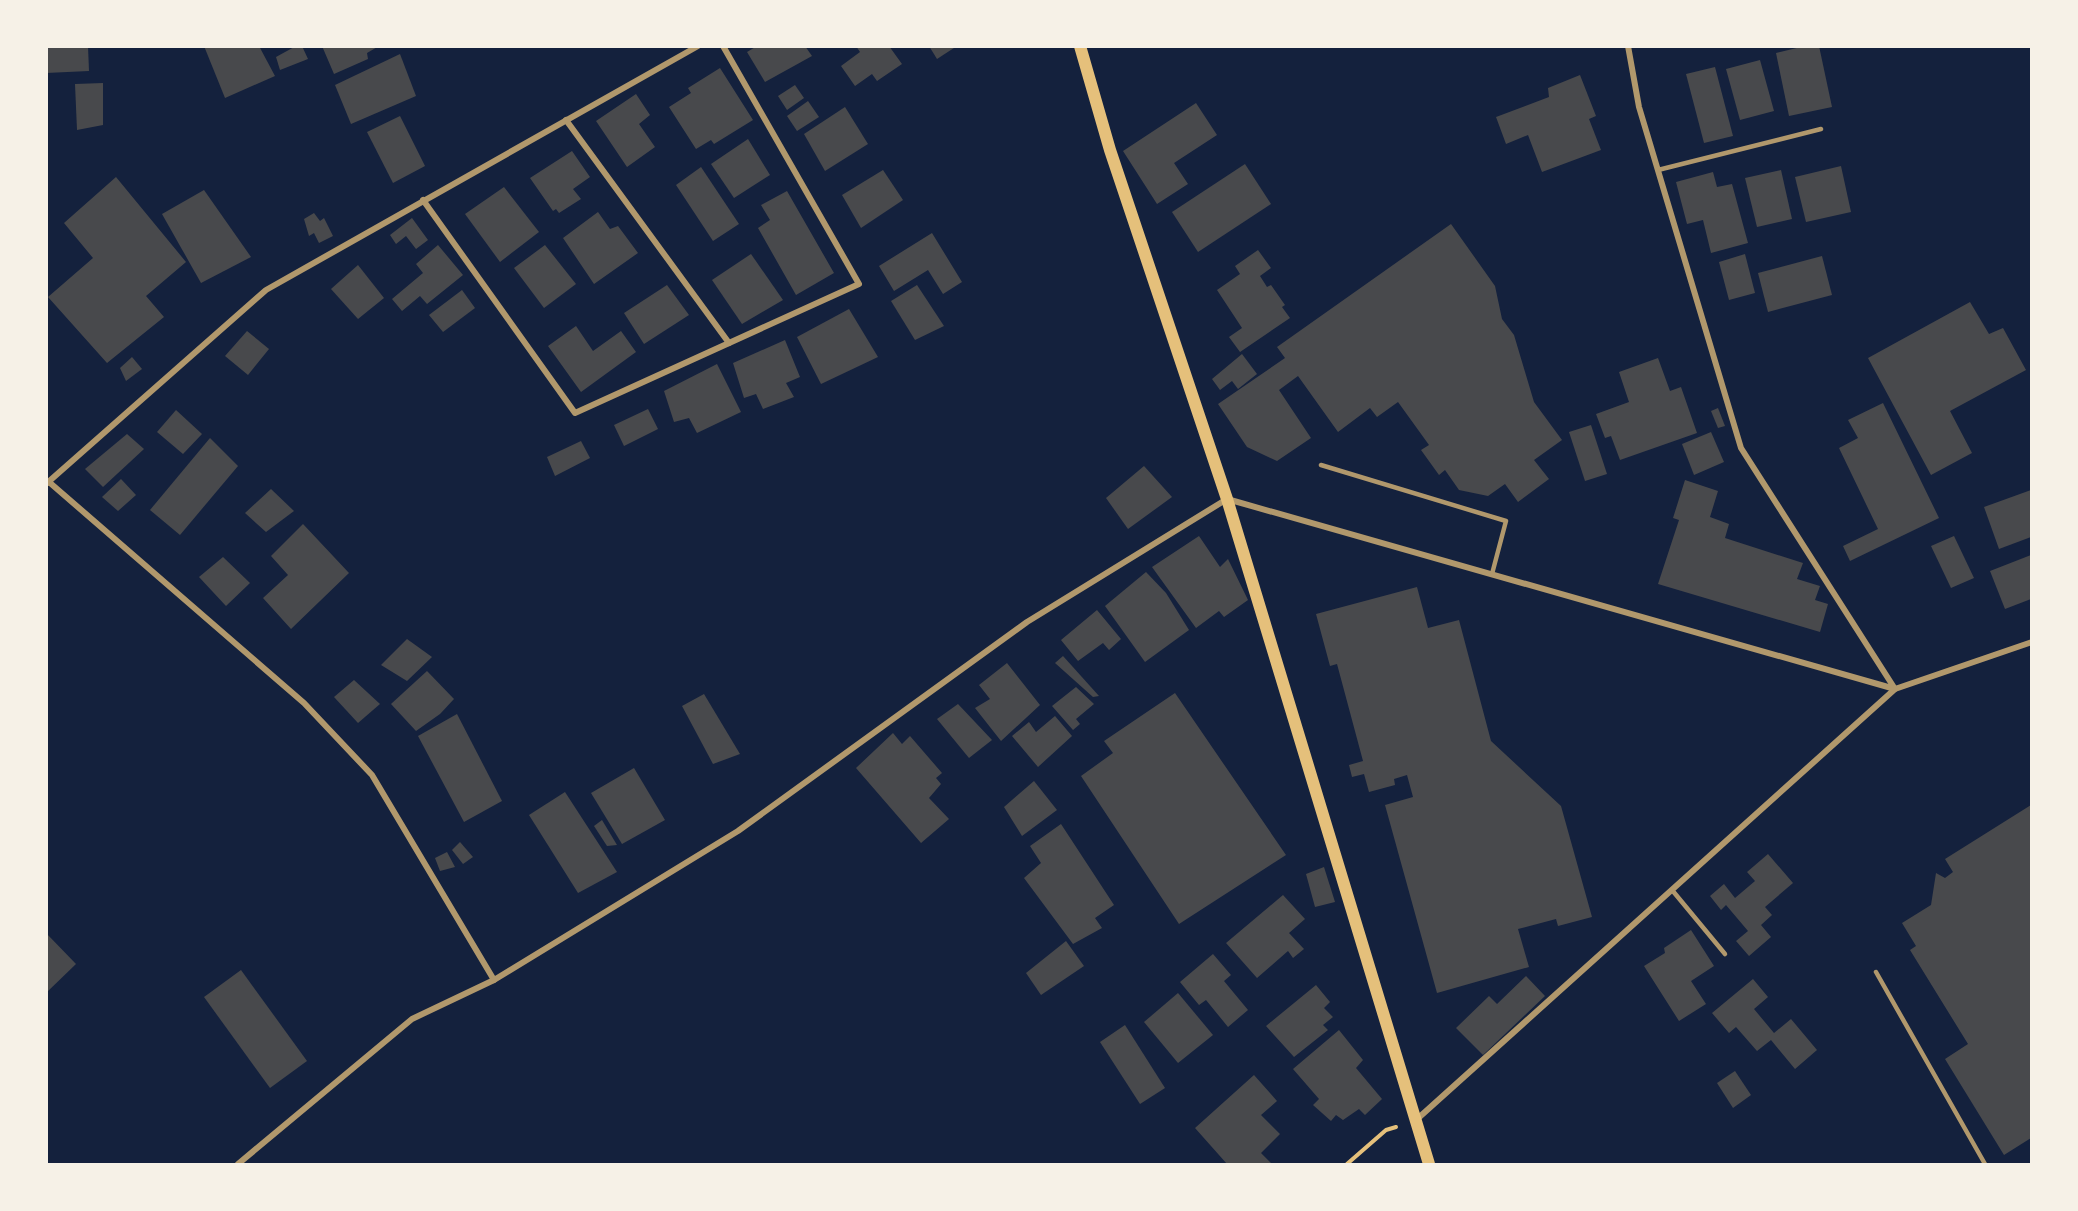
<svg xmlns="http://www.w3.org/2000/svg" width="2078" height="1211" font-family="'Work Sans',sans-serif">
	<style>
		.building { fill: #48494c }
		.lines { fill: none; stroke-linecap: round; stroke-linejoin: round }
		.path { stroke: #e5c07b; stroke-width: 4 }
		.service { stroke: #b1986c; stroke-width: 4.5 }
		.minor { stroke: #b1986c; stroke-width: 6 }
		.secondary { stroke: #e5c07b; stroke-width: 12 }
	</style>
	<rect width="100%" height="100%" fill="#14213d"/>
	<g class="building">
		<path d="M 46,46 L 88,46 L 89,71 L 46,73 Z"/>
		<path d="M 204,46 L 259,46 L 275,76 L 225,98 Z"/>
		<path d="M 296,46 L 302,46 L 308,59 L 280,70 L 276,57 Z"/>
		<path d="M 322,46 L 379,46 L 367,53 L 368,59 L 334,74 Z"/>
		<path d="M 757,46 L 805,46 L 812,56 L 765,82 L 747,52 Z"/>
		<path d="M 856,46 L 889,46 L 902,64 L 877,81 L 872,74 L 855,86 L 841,66 L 860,52 Z"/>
		<path d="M 929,46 L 957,46 L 937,59 Z"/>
		<path d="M 1805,46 L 1819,46 L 1832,107 L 1789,116 L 1776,53 Z"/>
		<path d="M 400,54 L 416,96 L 351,124 L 335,85 Z"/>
		<path d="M 1760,60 L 1774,111 L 1740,120 L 1726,69 Z"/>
		<path d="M 1715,67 L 1733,136 L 1704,143 L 1686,74 Z"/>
		<path d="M 720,68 L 753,120 L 714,144 L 711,140 L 696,149 L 669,107 L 691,93 L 688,88 Z"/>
		<path d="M 1580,75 L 1596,116 L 1589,119 L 1601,150 L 1542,172 L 1528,135 L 1506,144 L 1496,117 L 1549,97 L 1548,88 Z"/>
		<path d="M 103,83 L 103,125 L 77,130 L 75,84 Z"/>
		<path d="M 795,85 L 804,98 L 787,110 L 778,96 Z"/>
		<path d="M 636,94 L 650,115 L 639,124 L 655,147 L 627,167 L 596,121 Z"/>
		<path d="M 808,101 L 819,117 L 797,131 L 787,116 Z"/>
		<path d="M 1196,103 L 1217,135 L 1174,163 L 1188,184 L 1157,204 L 1123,151 Z"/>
		<path d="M 845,107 L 868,144 L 825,171 L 804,134 Z"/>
		<path d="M 400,116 L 425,166 L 393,183 L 367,132 Z"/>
		<path d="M 748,139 L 770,175 L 734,198 L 711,164 Z"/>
		<path d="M 572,151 L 590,177 L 573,189 L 581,199 L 559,213 L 556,209 L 553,211 L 530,178 Z"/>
		<path d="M 1245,164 L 1271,204 L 1198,252 L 1172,212 Z"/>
		<path d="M 1841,166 L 1851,212 L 1806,222 L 1795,177 Z"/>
		<path d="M 701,167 L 739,224 L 713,241 L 676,185 Z"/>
		<path d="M 883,170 L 903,200 L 861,228 L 842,195 Z"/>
		<path d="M 1781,170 L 1792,219 L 1757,227 L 1745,178 Z"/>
		<path d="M 1713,172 L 1717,187 L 1732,184 L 1748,243 L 1711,253 L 1703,220 L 1687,224 L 1676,182 Z"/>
		<path d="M 116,177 L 186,262 L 146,296 L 164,317 L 107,363 L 48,297 L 93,258 L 64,223 Z"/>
		<path d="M 504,187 L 539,232 L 500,262 L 465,214 Z"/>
		<path d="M 204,190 L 251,257 L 201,283 L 162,214 Z"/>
		<path d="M 787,191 L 834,273 L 796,295 L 758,228 L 770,220 L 761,205 Z"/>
		<path d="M 598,212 L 610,229 L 618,226 L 638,253 L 594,284 L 563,238 Z"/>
		<path d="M 314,213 L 320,221 L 324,218 L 333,236 L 319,243 L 314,233 L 309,236 L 304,219 Z"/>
		<path d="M 412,218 L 428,240 L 416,249 L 406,236 L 396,244 L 390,235 Z"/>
		<path d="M 1451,224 L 1495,286 L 1502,319 L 1514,335 L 1534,402 L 1562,440 L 1534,460 L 1549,479 L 1518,502 L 1505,484 L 1488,496 L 1459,490 L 1445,470 L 1439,475 L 1421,450 L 1429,445 L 1398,402 L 1377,417 L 1370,408 L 1338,432 L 1298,376 L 1279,390 L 1311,438 L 1277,461 L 1247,447 L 1218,404 L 1285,358 L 1277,347 Z"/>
		<path d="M 932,233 L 962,282 L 943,294 L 928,270 L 894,291 L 879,266 Z"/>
		<path d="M 438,245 L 463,275 L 427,304 L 420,296 L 402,311 L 392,299 L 423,273 L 416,264 Z"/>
		<path d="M 545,245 L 576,284 L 544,308 L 514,268 Z"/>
		<path d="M 1258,250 L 1271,268 L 1260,276 L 1267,287 L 1271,285 L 1285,305 L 1282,307 L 1290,318 L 1240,352 L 1229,337 L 1242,328 L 1217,290 L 1240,274 L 1235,266 Z"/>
		<path d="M 751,254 L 783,300 L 742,324 L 712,280 Z"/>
		<path d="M 1745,254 L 1755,293 L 1729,300 L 1719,262 Z"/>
		<path d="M 1822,256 L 1832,295 L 1768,312 L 1758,273 Z"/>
		<path d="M 358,265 L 384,298 L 358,319 L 331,289 Z"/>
		<path d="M 667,285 L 689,315 L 644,344 L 624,313 Z"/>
		<path d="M 917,285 L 944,326 L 915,340 L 891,301 Z"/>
		<path d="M 462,290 L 475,308 L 443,332 L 429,315 Z"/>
		<path d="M 1970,302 L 1989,334 L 2003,328 L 2026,370 L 1950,411 L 1972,453 L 1931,475 L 1868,358 Z"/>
		<path d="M 849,309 L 878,357 L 821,384 L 797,337 Z"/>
		<path d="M 576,326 L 593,351 L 621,331 L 636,352 L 581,392 L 548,346 Z"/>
		<path d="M 247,331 L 269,349 L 248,375 L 225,356 Z"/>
		<path d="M 785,340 L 800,377 L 786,383 L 794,397 L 763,409 L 756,394 L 744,398 L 733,363 Z"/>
		<path d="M 1242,354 L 1257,374 L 1238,389 L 1232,381 L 1220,390 L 1212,379 Z"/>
		<path d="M 132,357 L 142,369 L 126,381 L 120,368 Z"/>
		<path d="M 1658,358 L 1670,391 L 1681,387 L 1697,433 L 1620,460 L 1611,436 L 1605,438 L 1596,414 L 1629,402 L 1619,372 Z"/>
		<path d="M 717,364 L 741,412 L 697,433 L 689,418 L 674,422 L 664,391 Z"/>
		<path d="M 1883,403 L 1939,518 L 1850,561 L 1843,546 L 1878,529 L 1839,448 L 1858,438 L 1848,420 Z"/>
		<path d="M 1718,408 L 1725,426 L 1718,428 L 1711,411 Z"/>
		<path d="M 648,409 L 658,429 L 624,446 L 614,425 Z"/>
		<path d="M 176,410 L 202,434 L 183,454 L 157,432 Z"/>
		<path d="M 1591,425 L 1607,474 L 1585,481 L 1569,432 Z"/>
		<path d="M 1711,432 L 1724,462 L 1694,475 L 1682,444 Z"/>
		<path d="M 127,434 L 144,449 L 103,487 L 85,469 Z"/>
		<path d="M 210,438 L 238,466 L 180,535 L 150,510 Z"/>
		<path d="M 581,441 L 590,458 L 555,476 L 547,457 Z"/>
		<path d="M 1144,466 L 1172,497 L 1128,529 L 1106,498 Z"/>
		<path d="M 121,479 L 136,495 L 118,511 L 102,497 Z"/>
		<path d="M 1685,480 L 1718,491 L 1710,517 L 1729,524 L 1725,538 L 1803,563 L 1797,579 L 1820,586 L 1815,600 L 1828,604 L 1820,632 L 1658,584 L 1679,520 L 1673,518 Z"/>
		<path d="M 271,489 L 294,511 L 266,532 L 245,513 Z"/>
		<path d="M 2031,490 L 2031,537 L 1999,549 L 1984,507 Z"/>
		<path d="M 303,524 L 349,573 L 291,629 L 263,598 L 288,575 L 271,556 Z"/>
		<path d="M 1199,536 L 1220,567 L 1228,559 L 1248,600 L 1224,617 L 1219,611 L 1196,628 L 1152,567 Z"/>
		<path d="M 1954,536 L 1974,578 L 1951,588 L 1931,546 Z"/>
		<path d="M 2031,555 L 2031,599 L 2005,609 L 1990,571 Z"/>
		<path d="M 223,557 L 250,583 L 226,606 L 199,577 Z"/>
		<path d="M 1146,572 L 1166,593 L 1189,630 L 1145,662 L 1105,606 Z"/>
		<path d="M 1417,587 L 1428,628 L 1459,620 L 1491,741 L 1561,806 L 1592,917 L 1558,926 L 1556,919 L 1518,929 L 1529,967 L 1437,993 L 1385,805 L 1413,797 L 1407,775 L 1394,779 L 1395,785 L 1369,792 L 1364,774 L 1352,777 L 1349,765 L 1363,761 L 1337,664 L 1330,666 L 1316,614 Z"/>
		<path d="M 1097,610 L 1121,639 L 1109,650 L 1103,643 L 1078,661 L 1061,640 Z"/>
		<path d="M 407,639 L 432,657 L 407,681 L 381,665 Z"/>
		<path d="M 1063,656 L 1099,696 L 1093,697 L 1055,663 Z"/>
		<path d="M 1007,663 L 1040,705 L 1001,741 L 975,708 L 990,699 L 979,685 Z"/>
		<path d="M 427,671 L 454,699 L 440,714 L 416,731 L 391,704 Z"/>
		<path d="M 354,680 L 380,704 L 358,723 L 334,697 Z"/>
		<path d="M 1076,687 L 1094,704 L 1076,719 L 1080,724 L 1073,730 L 1052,706 Z"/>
		<path d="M 1175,693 L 1286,855 L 1179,924 L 1081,776 L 1113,753 L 1104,741 Z"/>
		<path d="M 704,694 L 740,754 L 713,764 L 682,706 Z"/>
		<path d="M 958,704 L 992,740 L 969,758 L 937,719 Z"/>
		<path d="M 457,714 L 502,801 L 464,822 L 418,736 Z"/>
		<path d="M 1055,716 L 1072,736 L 1038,767 L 1012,736 L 1029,722 L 1036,732 Z"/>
		<path d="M 893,733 L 902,744 L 910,736 L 942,773 L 936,778 L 941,784 L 929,798 L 949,819 L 921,843 L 856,768 Z"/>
		<path d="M 634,768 L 665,820 L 622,844 L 591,793 Z"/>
		<path d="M 1034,781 L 1057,810 L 1022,836 L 1004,807 Z"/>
		<path d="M 565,792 L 617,872 L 578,893 L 529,815 Z"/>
		<path d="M 2031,805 L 2031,1138 L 2004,1155 L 1945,1059 L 1968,1044 L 1910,950 L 1916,946 L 1902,923 L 1931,905 L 1936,873 L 1945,878 L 1953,872 L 1945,859 Z"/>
		<path d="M 602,820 L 617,845 L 607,846 L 594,826 Z"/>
		<path d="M 1061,824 L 1114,905 L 1095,918 L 1102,928 L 1073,944 L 1024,878 L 1041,863 L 1030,846 Z"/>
		<path d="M 460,842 L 473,857 L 463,864 L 452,850 Z"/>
		<path d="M 447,852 L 455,867 L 440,871 L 435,858 Z"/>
		<path d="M 1768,854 L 1793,883 L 1765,907 L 1772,915 L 1761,925 L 1771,937 L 1749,956 L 1736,941 L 1748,931 L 1726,905 L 1721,910 L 1710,896 L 1724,884 L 1735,898 L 1755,881 L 1747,872 Z"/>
		<path d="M 1324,867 L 1335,902 L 1315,907 L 1306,874 Z"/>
		<path d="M 1283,895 L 1305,919 L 1289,933 L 1304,949 L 1293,958 L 1288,951 L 1257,978 L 1226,943 Z"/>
		<path d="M 1691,930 L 1714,966 L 1691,981 L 1706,1004 L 1679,1021 L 1644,966 L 1665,953 L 1664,948 Z"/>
		<path d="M 46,933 L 76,964 L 46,993 Z"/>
		<path d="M 1066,941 L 1084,966 L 1041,995 L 1026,973 Z"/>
		<path d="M 1213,954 L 1231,975 L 1224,981 L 1248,1010 L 1228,1027 L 1206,1000 L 1199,1005 L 1180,982 Z"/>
		<path d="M 241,970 L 307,1061 L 270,1088 L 204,997 Z"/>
		<path d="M 1526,976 L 1545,996 L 1483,1055 L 1456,1028 L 1489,996 L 1497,1004 Z"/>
		<path d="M 1753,979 L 1768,997 L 1754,1009 L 1774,1033 L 1791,1019 L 1817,1050 L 1795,1069 L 1771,1040 L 1757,1051 L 1736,1027 L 1729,1033 L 1712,1013 Z"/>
		<path d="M 1316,985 L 1330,1002 L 1324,1008 L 1333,1017 L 1323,1025 L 1328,1030 L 1294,1057 L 1266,1026 Z"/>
		<path d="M 1178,993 L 1213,1035 L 1178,1063 L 1144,1022 Z"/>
		<path d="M 1125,1025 L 1165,1088 L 1140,1104 L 1100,1042 Z"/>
		<path d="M 1339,1030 L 1363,1060 L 1356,1068 L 1382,1099 L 1365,1115 L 1359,1109 L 1343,1120 L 1336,1115 L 1331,1121 L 1313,1105 L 1319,1099 L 1293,1069 Z"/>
		<path d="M 1735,1071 L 1751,1095 L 1733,1108 L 1717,1083 Z"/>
		<path d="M 1254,1075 L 1277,1101 L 1261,1115 L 1280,1134 L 1261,1153 L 1272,1164 L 1227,1164 L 1195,1128 Z"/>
	</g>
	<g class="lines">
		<path class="path" d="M 1347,1164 L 1386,1130 L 1396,1127"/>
		<g class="service">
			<path d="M 1658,170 L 1821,129"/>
			<path d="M 1321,465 L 1506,521 L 1492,574"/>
			<path d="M 1672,890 L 1725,954"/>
			<path d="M 1876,972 L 1985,1164"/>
		</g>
		<g class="minor">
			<path d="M 566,120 L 729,343"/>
			<path d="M 423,200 L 575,413 L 859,284 L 723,46"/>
			<path d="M 49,482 L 304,703 L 372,775 L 494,980"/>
			<path d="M 46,484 L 266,290 L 698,46"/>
			<path d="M 1415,1121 L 1895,689 L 1741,448 L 1639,107 L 1628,46"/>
			<path d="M 238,1164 L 412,1019 L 494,980 L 738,831 L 1027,622 L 1227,499 L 1895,689 L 2032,642"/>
		</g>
		<path class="secondary" d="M 1080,46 L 1110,150 L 1227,499 L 1429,1164"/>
	</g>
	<rect width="2078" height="1211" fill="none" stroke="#f6f1e7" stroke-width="96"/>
</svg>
